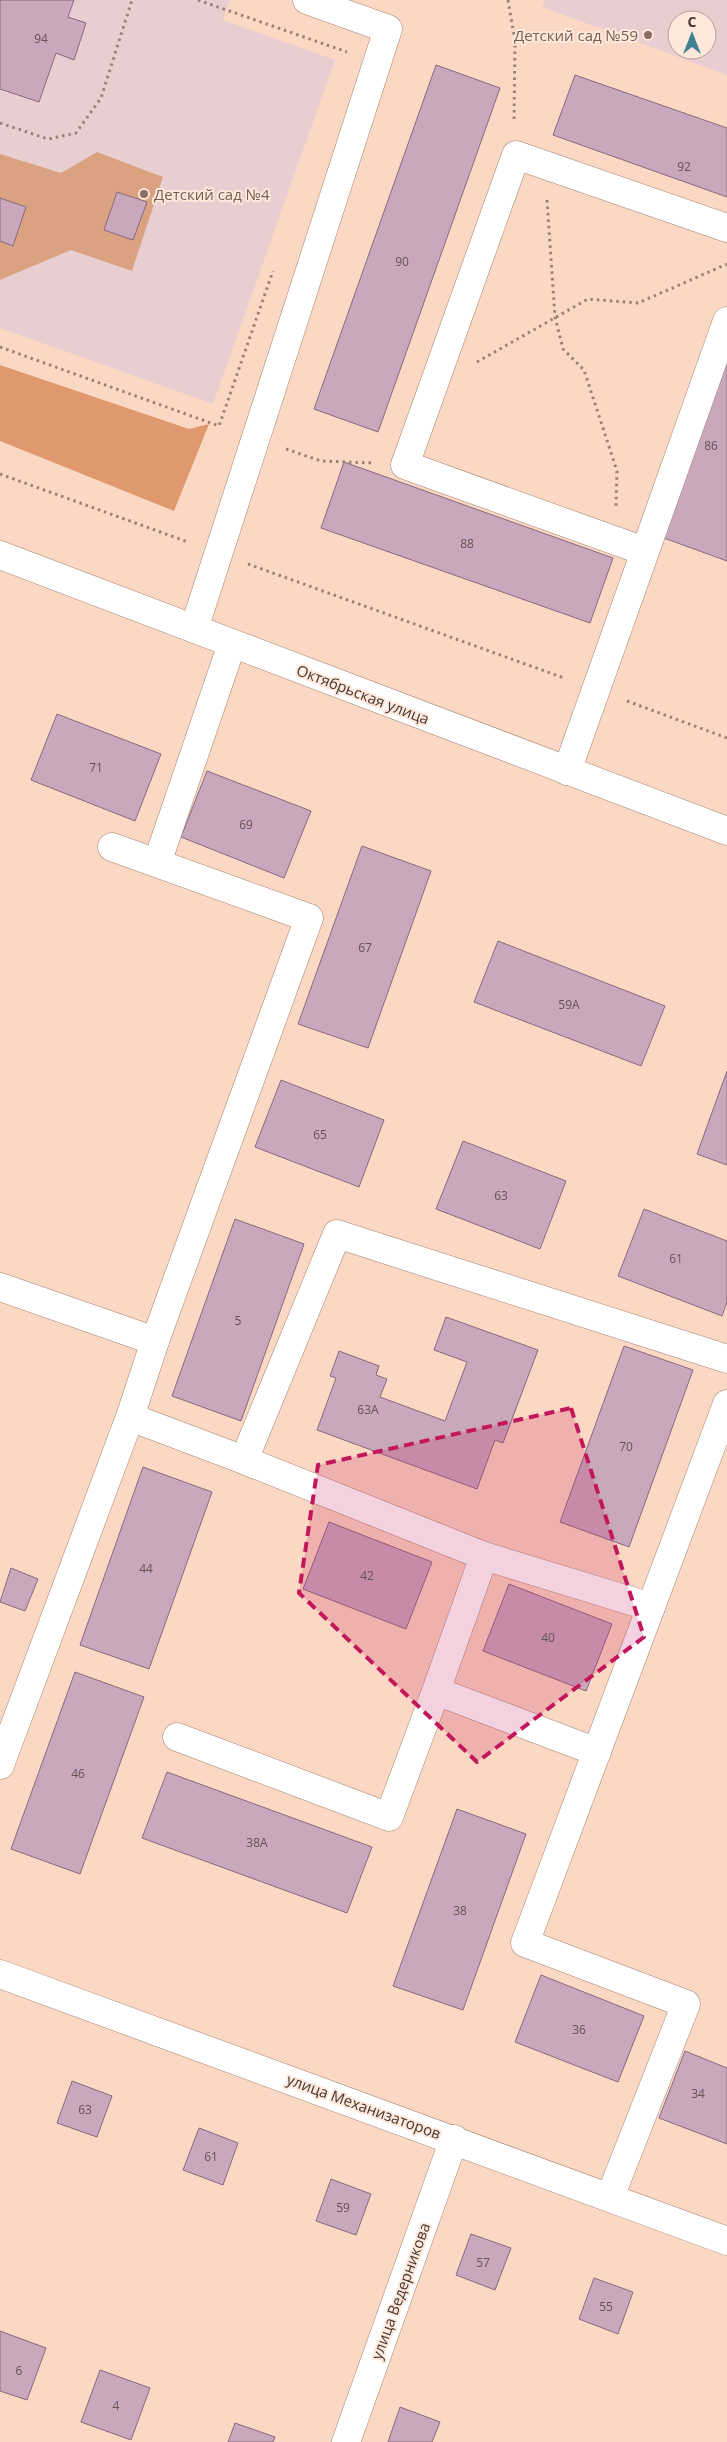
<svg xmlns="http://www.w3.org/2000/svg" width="727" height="2442" font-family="'Open Sans',sans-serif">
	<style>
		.education { fill: #e9ced1; fill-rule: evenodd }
		.green { fill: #dba281 }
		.forest { fill: #e0996f }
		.building { fill: #c9a8be; stroke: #88697d }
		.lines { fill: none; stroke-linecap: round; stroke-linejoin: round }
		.minor-casing { stroke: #a38270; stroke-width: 29 }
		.major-casing { stroke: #a38270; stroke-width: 29 }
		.path { stroke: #9a8274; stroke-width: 3; stroke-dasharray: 2.5 4; stroke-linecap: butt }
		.minor { stroke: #fff; stroke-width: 28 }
		.major { stroke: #fff; stroke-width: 28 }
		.marked { fill: #c2185b; fill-opacity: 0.2; stroke: #c2185b; stroke-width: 4; stroke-dasharray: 10 6; stroke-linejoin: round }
		.education-dot { fill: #8d6e63; stroke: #fee8dc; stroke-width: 2 }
		.labels { text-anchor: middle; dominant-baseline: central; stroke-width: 4; stroke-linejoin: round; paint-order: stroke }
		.number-label { font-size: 12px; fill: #665353 }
		.education-label { font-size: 15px; fill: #785e54; stroke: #fee8dc; text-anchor: end }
		.street-label { font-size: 15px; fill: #45372f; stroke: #fee8dc }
	</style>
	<rect width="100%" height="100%" fill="#fbd8c3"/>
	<g class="education">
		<path d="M 0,0 L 230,0 L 223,20 L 335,60 L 213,404 L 0,328 Z"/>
		<path d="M 545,0 L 727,0 L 727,75 L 542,7 ZM 677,20 L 707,20 L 707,50 L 677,50 Z"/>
	</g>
	<path class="green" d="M 97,152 L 163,177 L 132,271 L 71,250 L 0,280 L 0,154 L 61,173 Z"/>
	<path class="forest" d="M 0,365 L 189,429 L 209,424 L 174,511 L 0,441 Z"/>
	<g class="building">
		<path d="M 0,0 L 74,0 L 68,17 L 86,23 L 74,60 L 56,53 L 39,102 L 0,89 Z"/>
		<path d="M 436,65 L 500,88 L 378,432 L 314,409 Z"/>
		<path d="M 575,75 L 727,128 L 727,197 L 553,135 Z"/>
		<path d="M 117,192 L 147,202 L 133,240 L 104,230 Z"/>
		<path d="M 0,198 L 26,207 L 13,246 L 0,241 Z"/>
		<path d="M 727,353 L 727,561 L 661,537 Z"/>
		<path d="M 344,462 L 613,558 L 590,623 L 321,528 Z"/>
		<path d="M 57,714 L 161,754 L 135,821 L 31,780 Z"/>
		<path d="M 207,771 L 311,811 L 284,878 L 181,837 Z"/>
		<path d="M 362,846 L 431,871 L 368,1048 L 298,1024 Z"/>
		<path d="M 498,941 L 665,1006 L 641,1066 L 474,1002 Z"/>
		<path d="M 727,1071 L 727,1165 L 697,1154 Z"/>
		<path d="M 281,1080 L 384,1120 L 359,1187 L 255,1147 Z"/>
		<path d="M 463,1141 L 566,1181 L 540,1249 L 436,1209 Z"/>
		<path d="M 644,1209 L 727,1241 L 727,1302 L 722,1316 L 618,1276 Z"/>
		<path d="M 235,1219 L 304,1244 L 241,1421 L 172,1396 Z"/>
		<path d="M 446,1317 L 538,1350 L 503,1443 L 495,1440 L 477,1489 L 317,1430 L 336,1378 L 330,1376 L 339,1351 L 379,1366 L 376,1375 L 387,1379 L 380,1397 L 445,1421 L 467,1362 L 434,1350 Z"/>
		<path d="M 624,1346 L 693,1370 L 629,1547 L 560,1522 Z"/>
		<path d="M 143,1467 L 212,1492 L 149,1669 L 80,1645 Z"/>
		<path d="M 329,1522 L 432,1562 L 406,1629 L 303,1589 Z"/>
		<path d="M 11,1568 L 38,1579 L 25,1611 L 0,1602 Z"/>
		<path d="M 509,1584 L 612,1624 L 586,1691 L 483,1651 Z"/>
		<path d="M 75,1672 L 144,1697 L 80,1874 L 11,1849 Z"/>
		<path d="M 167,1772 L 372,1847 L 347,1913 L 142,1838 Z"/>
		<path d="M 457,1809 L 526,1834 L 463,2010 L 393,1986 Z"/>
		<path d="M 541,1975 L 644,2016 L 618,2082 L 515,2042 Z"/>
		<path d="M 685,2051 L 727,2068 L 727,2144 L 659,2118 Z"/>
		<path d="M 72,2081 L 112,2096 L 97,2137 L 57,2123 Z"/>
		<path d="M 199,2128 L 238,2143 L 223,2185 L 183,2170 Z"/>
		<path d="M 331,2179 L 371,2194 L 356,2235 L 316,2221 Z"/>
		<path d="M 471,2234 L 511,2248 L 495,2290 L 456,2275 Z"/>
		<path d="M 594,2278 L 633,2292 L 618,2334 L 579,2319 Z"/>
		<path d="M 0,2331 L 46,2348 L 27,2400 L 0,2391 Z"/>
		<path d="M 100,2370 L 150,2388 L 131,2440 L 81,2422 Z"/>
		<path d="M 400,2407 L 440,2422 L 432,2442 L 388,2442 Z"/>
		<path d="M 235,2423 L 275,2437 L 273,2442 L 228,2442 Z"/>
	</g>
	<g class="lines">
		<g class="minor-casing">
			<g id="minor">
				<path d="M 644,551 L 405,465 L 516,155 L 727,228"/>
				<path d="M 194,629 L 388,29 L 307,0"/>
				<path d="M 567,771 L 727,321"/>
				<path d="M 157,863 L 232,644"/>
				<path d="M 0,1287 L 155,1341"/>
				<path d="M 130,1417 L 244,1460 L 337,1234 L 727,1359"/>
				<path d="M 244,1460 L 484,1556 L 651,1607"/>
				<path d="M 436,1691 L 484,1556"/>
				<path d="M 177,1737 L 389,1817 L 436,1691 L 597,1752"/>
				<path d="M 0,1765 L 130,1417 L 155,1341 L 309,918 L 112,847"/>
				<path d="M 0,1974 L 727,2241"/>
				<path d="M 610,2197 L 686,2004 L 525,1943 L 727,1404"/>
				<path d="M 346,2442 L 454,2139"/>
			</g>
		</g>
		<g class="major-casing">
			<path id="major" d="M 0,555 L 727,831"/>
		</g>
		<g class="path">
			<path d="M 198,0 L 347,52"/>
			<path d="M 508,0 L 515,41 L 514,122"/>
			<path d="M 0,123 L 48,139 L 76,133 L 101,98 L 132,0"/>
			<path d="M 547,200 L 555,317 L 563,349 L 584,370 L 617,471 L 616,506"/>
			<path d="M 0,347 L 219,426 L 273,271"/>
			<path d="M 477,362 L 588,299 L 638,303 L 727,264"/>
			<path d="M 286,449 L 321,461 L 373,463"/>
			<path d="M 0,474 L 188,542"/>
			<path d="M 248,564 L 564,678"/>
			<path d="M 627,701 L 727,738"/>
		</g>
		<use href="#minor" class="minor"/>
		<use href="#major" class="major"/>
	</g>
	<path class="marked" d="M 571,1408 L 644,1637 L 477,1762 L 299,1593 L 318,1465 Z"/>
	<g class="education-dot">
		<circle cx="648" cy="35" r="5"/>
		<circle cx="144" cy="194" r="5"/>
	</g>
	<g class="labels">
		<g class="number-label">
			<text x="41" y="38">94</text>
			<text x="684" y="166">92</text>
			<text x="402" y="261">90</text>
			<text x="711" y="445">86</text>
			<text x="467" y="543">88</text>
			<text x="96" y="767">71</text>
			<text x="246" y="824">69</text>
			<text x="365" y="947">67</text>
			<text x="569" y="1004">59А</text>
			<text x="320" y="1134">65</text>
			<text x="501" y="1195">63</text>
			<text x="676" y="1258">61</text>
			<text x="238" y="1320">5</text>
			<text x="368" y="1409">63А</text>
			<text x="626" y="1446">70</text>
			<text x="146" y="1568">44</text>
			<text x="367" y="1575">42</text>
			<text x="548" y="1637">40</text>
			<text x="78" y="1773">46</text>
			<text x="257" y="1842">38А</text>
			<text x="460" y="1910">38</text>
			<text x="579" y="2029">36</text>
			<text x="698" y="2093">34</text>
			<text x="85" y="2109">63</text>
			<text x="211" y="2156">61</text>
			<text x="343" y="2207">59</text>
			<text x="483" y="2262">57</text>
			<text x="606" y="2306">55</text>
			<text x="19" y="2370">6</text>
			<text x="116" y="2405">4</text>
		</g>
		<g class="education-label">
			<text x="638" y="35">Детский сад №59</text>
			<text x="154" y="194" text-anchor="start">Детский сад №4</text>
		</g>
		<g class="street-label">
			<text transform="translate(363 694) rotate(21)">Октябрьская улица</text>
			<text transform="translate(364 2106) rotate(20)">улица Механизаторов</text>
			<text transform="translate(400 2291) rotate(-70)">улица Ведерникова</text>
		</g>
	</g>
	<g transform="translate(692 35)"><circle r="24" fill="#fee8dc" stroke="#b4a197"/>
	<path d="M0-4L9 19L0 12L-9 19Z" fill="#408294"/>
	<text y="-8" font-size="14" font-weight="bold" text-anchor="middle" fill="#45372f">С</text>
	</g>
</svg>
